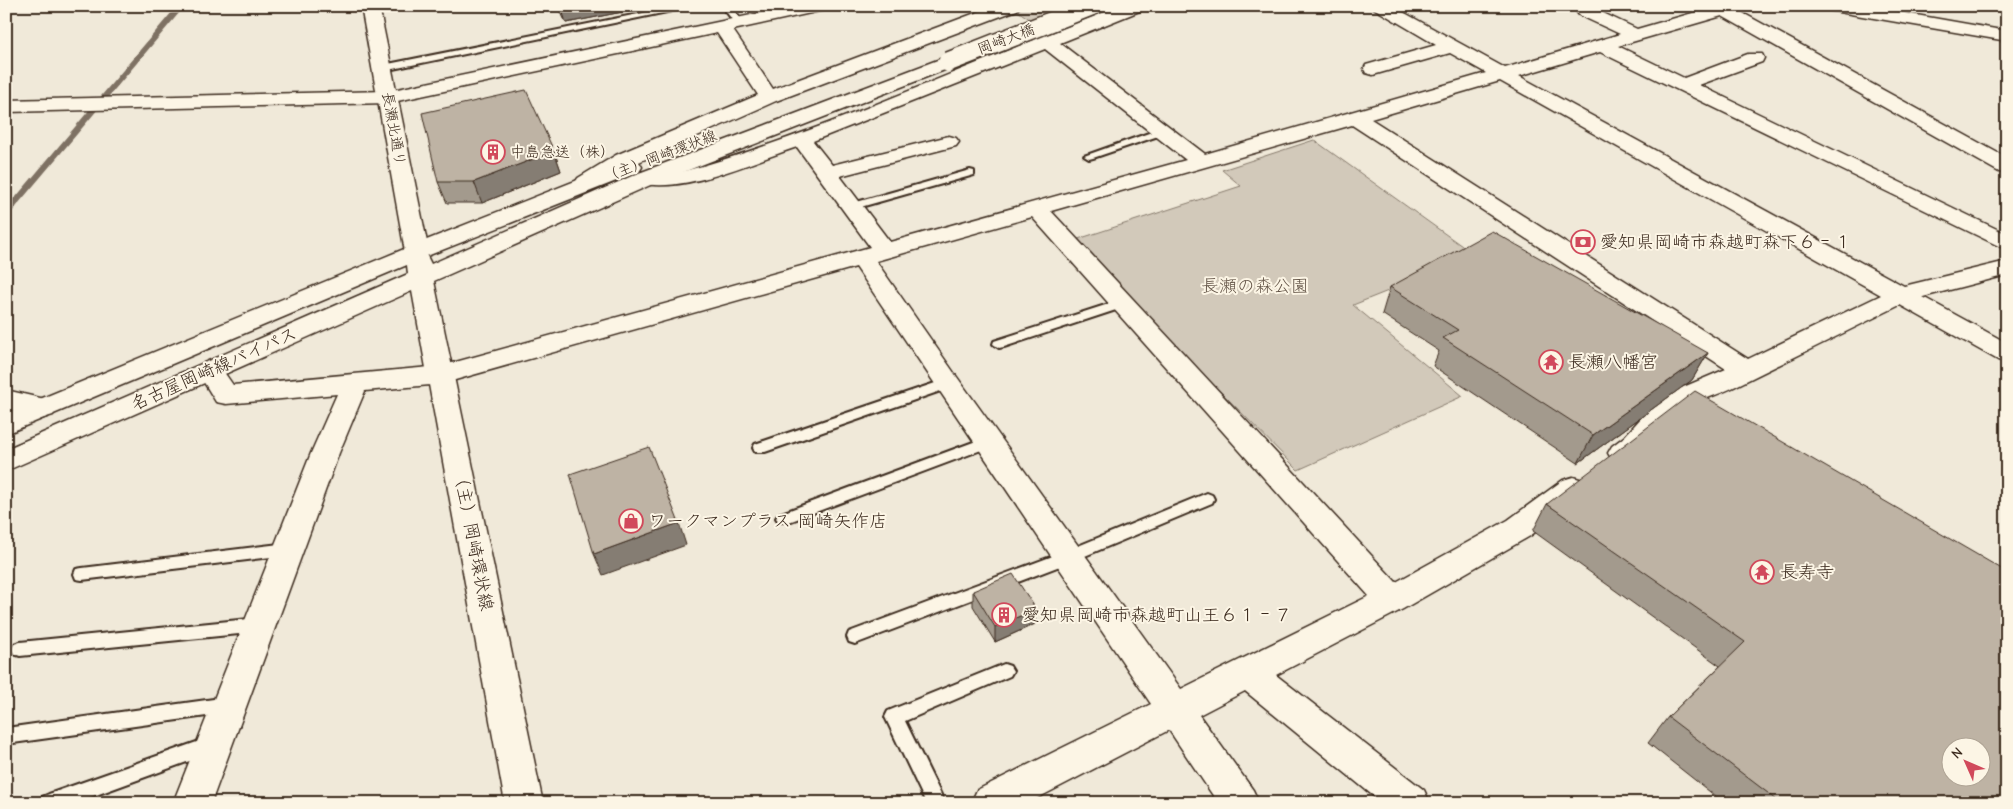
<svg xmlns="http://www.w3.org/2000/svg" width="2013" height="809" font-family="'Comic Neue','Klee One',sans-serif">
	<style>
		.green { fill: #d2c9ba; stroke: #867a6c }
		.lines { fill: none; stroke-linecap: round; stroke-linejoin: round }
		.stream-far1 { stroke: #7e7163; stroke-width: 6 }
		.stream { stroke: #7e7163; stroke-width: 8 }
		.lane-casing { stroke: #3b2a1e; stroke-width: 4 }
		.street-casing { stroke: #3b2a1e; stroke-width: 3 }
		.secondary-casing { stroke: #3b2a1e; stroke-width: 3 }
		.primary-casing { stroke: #3b2a1e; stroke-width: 3 }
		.lane { fill: #fcf5e5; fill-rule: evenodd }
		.street { fill: #fcf5e5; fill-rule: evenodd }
		.secondary { fill: #fcf5e5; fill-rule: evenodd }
		.primary { fill: #fcf5e5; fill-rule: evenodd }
		.primary-bridge-casing { stroke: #3b2a1e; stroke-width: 22; stroke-linecap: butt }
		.primary-bridge { stroke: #fcf5e5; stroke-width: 19 }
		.wall { fill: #a39a8d; stroke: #3b2a1e }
		.shaded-wall { fill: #857d73; stroke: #3b2a1e }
		.building { fill: #beb3a4; stroke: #3b2a1e; fill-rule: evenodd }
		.labels { text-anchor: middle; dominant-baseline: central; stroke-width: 4; stroke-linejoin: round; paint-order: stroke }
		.far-street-label { font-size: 15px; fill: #3b2a1e; stroke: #fcf5e5 }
		.far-poi-label { font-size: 15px; fill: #3b2a1e; stroke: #fcf5e5; text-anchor: start }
		.poi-label { font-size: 18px; fill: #3b2a1e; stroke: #fcf5e5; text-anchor: start }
		.park-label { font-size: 18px; fill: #615245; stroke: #fcf5e5 }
		.street-label { font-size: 18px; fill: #3b2a1e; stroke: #fcf5e5 }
	</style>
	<rect width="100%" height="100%" fill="#f0e9d9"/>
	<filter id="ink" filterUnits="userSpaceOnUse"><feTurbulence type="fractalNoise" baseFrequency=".02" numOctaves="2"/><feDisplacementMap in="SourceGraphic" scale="10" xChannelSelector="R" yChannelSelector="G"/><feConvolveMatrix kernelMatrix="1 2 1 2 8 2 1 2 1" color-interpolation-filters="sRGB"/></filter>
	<g filter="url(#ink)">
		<g class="green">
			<path d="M 1026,6 L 1136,6 L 1057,37 L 1016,10 Z"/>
			<path d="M 1314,140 L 1476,256 L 1353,305 L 1463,396 L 1298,470 L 1072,241 L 1241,186 L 1222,170 Z"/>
		</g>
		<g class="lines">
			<path class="stream-far1" d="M 14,204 L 181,6"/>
			<path class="stream" d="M 6,213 L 15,202"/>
			<g class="lane-casing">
				<g id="lane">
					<path d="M 678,6 L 696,6 L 383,71 L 378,68 L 383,65 Z"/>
					<path d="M 722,6 L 731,6 L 743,23 L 742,25 L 736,25 Z"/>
					<path d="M 1163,128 L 1168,131 L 1167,133 L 1093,158 L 1089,159 L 1084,156 Z"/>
					<path d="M 970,170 L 974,171 L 974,175 L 850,210 L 844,207 L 846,205 Z"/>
					<path d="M 1121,300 L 1127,304 L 1125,307 L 1004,347 L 999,348 L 993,344 L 994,341 Z"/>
					<path d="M 947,379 L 952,381 L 954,384 L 952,387 L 765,452 L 755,452 L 753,448 L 755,444 Z"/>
					<path d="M 987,437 L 992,438 L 994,442 L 992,446 L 789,522 L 779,522 L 776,518 L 779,514 Z"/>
					<path d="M 1207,493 L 1212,495 L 1214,499 L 1212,503 L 1073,561 L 855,644 L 849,642 L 847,637 L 849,632 L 1061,553 Z"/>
					<path d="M 288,543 L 294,545 L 296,549 L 294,553 L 288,555 L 82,580 L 76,579 L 74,574 L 76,569 L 82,568 Z"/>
					<path d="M 259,618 L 265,620 L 267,625 L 265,630 L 259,632 L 20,656 L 14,654 L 12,649 L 14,644 L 20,642 Z"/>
					<path d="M 1004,664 L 1010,666 L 1013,671 L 1010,676 L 905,721 L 945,803 L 926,803 L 885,717 L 888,711 Z"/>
					<path d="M 228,697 L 234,699 L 237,705 L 234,711 L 228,713 L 6,744 L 6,728 Z"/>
					<path d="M 211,737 L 217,739 L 220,745 L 217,751 L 74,803 L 40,803 L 42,797 L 49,794 Z"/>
				</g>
			</g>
			<g class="street-casing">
				<g id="street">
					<path d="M 794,6 L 829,6 L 826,10 L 820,11 L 733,30 L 773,89 L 994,6 L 1020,6 L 1017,10 L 776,101 L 632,165 L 594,188 L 586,190 L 578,188 L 575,183 L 578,178 L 616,155 L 758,95 L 717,33 L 388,103 L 6,112 L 6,100 L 388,91 Z"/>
					<path d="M 1120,6 L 1145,6 L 1142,10 L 1060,43 L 1205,154 L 1486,73 L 1450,53 L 1373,75 L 1366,73 L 1364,69 L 1366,65 L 1436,45 L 1370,6 L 1392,6 L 1505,68 L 1620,34 L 1579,15 L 1576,11 L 1579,7 L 1609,6 L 1607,11 L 1601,12 L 1637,29 L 1710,8 L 1708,6 L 1730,6 L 2007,158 L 2007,173 L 1999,172 L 1722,16 L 1618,46 L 1684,78 L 1748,54 L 1762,54 L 1764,58 L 1762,62 L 1699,85 L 2007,234 L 2007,250 L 1600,52 L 1519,76 L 1904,286 L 2007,261 L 2007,275 L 1923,297 L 2007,343 L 2007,363 L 1998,360 L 1900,305 C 1845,332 1791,359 1736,386 C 1719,395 1697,400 1681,410 C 1657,425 1646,471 1612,460 L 1608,453 L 1612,446 L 1624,437 L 1660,397 L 1726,369 L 1352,125 L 1051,211 L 1396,582 L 1508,520 L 1563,480 L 1573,477 L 1583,480 L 1588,488 L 1583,496 L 1530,536 L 1403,609 L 1276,675 L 1424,790 L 1430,803 L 1382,803 L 1245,691 L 1199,715 L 1253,790 L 1259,803 L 1218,803 L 1169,730 L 1028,803 L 971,803 L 977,790 L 1151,704 L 856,267 L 441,384 L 365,391 L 339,453 L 211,803 L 173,803 L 311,453 L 337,394 L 226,404 L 216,402 L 197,371 L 201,365 L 210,362 L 219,365 L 233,385 L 441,366 L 870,247 L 797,147 C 751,162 686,194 639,183 L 636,178 L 639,173 C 653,170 668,175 681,172 C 802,139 918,86 1034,40 L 1027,33 L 1030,29 L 1042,29 L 1049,34 ZM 1045,49 L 1186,160 L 890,242 L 840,176 L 956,146 L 959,142 L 956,138 L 949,136 L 832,165 L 813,141 ZM 1500,81 L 1881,295 L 1748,359 L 1371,119 ZM 1032,217 L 1369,596 L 1181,689 L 957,377 L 876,261 Z"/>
					<path d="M 1824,6 L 1865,6 L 2007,31 L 2007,41 L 1833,11 L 1827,10 Z"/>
					<path d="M 6,390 L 53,401 L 57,408 L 53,415 L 43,418 L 6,409 Z"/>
				</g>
			</g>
			<g class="secondary-casing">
				<path id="secondary" d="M 361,6 L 379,6 L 429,252 L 425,257 L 417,259 L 409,257 L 405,252 Z"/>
			</g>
			<g class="primary-casing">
				<path id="primary" d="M 948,56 L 955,58 L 957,62 L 955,66 L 655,183 L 434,281 L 543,803 L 505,803 L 412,291 L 6,471 L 6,449 L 408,274 L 407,265 L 6,434 L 6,413 L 409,247 L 623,162 L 631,161 L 639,162 L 642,167 L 639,172 L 427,256 L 431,264 L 639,173 Z"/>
			</g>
			<use href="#lane" class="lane"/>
			<use href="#street" class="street"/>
			<use href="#secondary" class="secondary"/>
			<use href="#primary" class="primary"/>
			<g class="primary-bridge-casing">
				<path id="primary-bridge" d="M 948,62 L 1091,6"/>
			</g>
			<use href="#primary-bridge" class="primary-bridge"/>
		</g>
		<g class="wall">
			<path d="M 558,6 L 653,6 L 566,23 Z"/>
			<path d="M 554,151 L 561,171 L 482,203 L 447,203 L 438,182 Z"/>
			<path d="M 1390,287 L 1708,353 L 1692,380 L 1578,463 L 1433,366 L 1439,351 L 1382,314 Z"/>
			<path d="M 1547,504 L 2007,803 L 1724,803 L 1648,743 L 1668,717 L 1720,666 L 1533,531 Z"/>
			<path d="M 973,591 L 1035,624 L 995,642 L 973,606 Z"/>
		</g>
		<g class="shaded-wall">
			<path d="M 561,6 L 653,6 L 566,23 Z"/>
			<path d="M 554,151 L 561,171 L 482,203 L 474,182 Z"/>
			<path d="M 1708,353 L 1692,380 L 1578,463 L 1593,435 Z"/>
			<path d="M 679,523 L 686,545 L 603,575 L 594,554 Z"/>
			<path d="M 1036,609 L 1035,624 L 995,642 L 995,627 Z"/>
		</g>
		<g class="building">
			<path d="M 526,90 L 554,151 L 474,182 L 438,182 L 422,113 Z"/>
			<path d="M 1492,231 L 1708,353 L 1593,435 L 1443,338 L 1458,330 L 1390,287 Z"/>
			<path d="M 1695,391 L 2007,572 L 2007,803 L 1781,803 L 1668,717 L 1745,642 L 1547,504 ZM 1950,746 L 1980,746 L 1980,776 L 1950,776 Z"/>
			<path d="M 649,447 L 679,523 L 594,554 L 570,474 Z"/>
			<path d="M 1013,574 L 1036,609 L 995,627 L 973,591 Z"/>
		</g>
	</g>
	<defs>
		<g id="building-ring" transform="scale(1.25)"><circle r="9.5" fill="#fcf5e5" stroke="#d1495b" stroke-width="1.5"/><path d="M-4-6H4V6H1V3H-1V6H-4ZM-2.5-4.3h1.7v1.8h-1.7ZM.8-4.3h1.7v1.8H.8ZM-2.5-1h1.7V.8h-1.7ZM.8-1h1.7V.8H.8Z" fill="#d1495b"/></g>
		<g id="bank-ring" transform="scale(1.25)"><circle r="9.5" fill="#fcf5e5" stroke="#d1495b" stroke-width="1.5"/><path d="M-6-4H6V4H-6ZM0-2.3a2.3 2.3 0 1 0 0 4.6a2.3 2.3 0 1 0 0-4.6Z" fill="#d1495b"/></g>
		<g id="temple-ring" transform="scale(1.25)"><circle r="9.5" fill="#fcf5e5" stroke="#d1495b" stroke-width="1.5"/><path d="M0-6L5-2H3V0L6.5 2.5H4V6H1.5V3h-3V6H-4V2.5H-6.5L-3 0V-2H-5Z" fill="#d1495b"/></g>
		<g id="shop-ring" transform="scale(1.25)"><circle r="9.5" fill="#fcf5e5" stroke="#d1495b" stroke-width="1.5"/><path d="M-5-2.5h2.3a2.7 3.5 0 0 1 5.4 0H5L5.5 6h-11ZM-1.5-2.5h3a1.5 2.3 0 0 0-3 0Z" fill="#d1495b"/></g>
	</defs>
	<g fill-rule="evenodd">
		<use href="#building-ring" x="493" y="152"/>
		<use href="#bank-ring" x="1583" y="242"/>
		<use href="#temple-ring" x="1551" y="362"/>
		<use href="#shop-ring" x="631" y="521"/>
		<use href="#temple-ring" x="1762" y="572"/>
		<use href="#building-ring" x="1004" y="615"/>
	</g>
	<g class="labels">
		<g class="far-street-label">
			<text transform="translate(1006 39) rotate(-21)">岡崎大橋</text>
			<text transform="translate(394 129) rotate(80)">長瀬北通り</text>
			<text transform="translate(660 156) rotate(-21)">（主）岡崎環状線</text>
		</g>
		<g class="far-poi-label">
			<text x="510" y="152">中島急送（株）</text>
		</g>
		<g class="poi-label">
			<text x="1600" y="242">愛知県岡崎市森越町森下６‐１</text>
			<text x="1568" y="362">長瀬八幡宮</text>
			<text x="648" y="521">ワークマンプラス 岡崎矢作店</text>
			<text x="1780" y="572">長寿寺</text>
			<text x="1022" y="615">愛知県岡崎市森越町山王６１‐７</text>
		</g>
		<g class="park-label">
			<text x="1255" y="286">長瀬の森公園</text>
		</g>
		<g class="street-label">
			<text transform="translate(214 369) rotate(-24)">名古屋岡崎線バイパス</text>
			<text transform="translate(473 540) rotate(79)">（主）岡崎環状線</text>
		</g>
	</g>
	<rect width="2013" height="809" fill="none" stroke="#fcf5e5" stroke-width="25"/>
	<rect x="12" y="12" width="1988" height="784" fill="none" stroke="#3b2a1e" stroke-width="2" filter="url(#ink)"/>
	<g transform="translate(1966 762) rotate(315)"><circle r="24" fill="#fcf5e5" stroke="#afa495"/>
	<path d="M0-4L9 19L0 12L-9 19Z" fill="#d1495b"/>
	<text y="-8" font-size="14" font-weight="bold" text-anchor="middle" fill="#3b2a1e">N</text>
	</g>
</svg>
